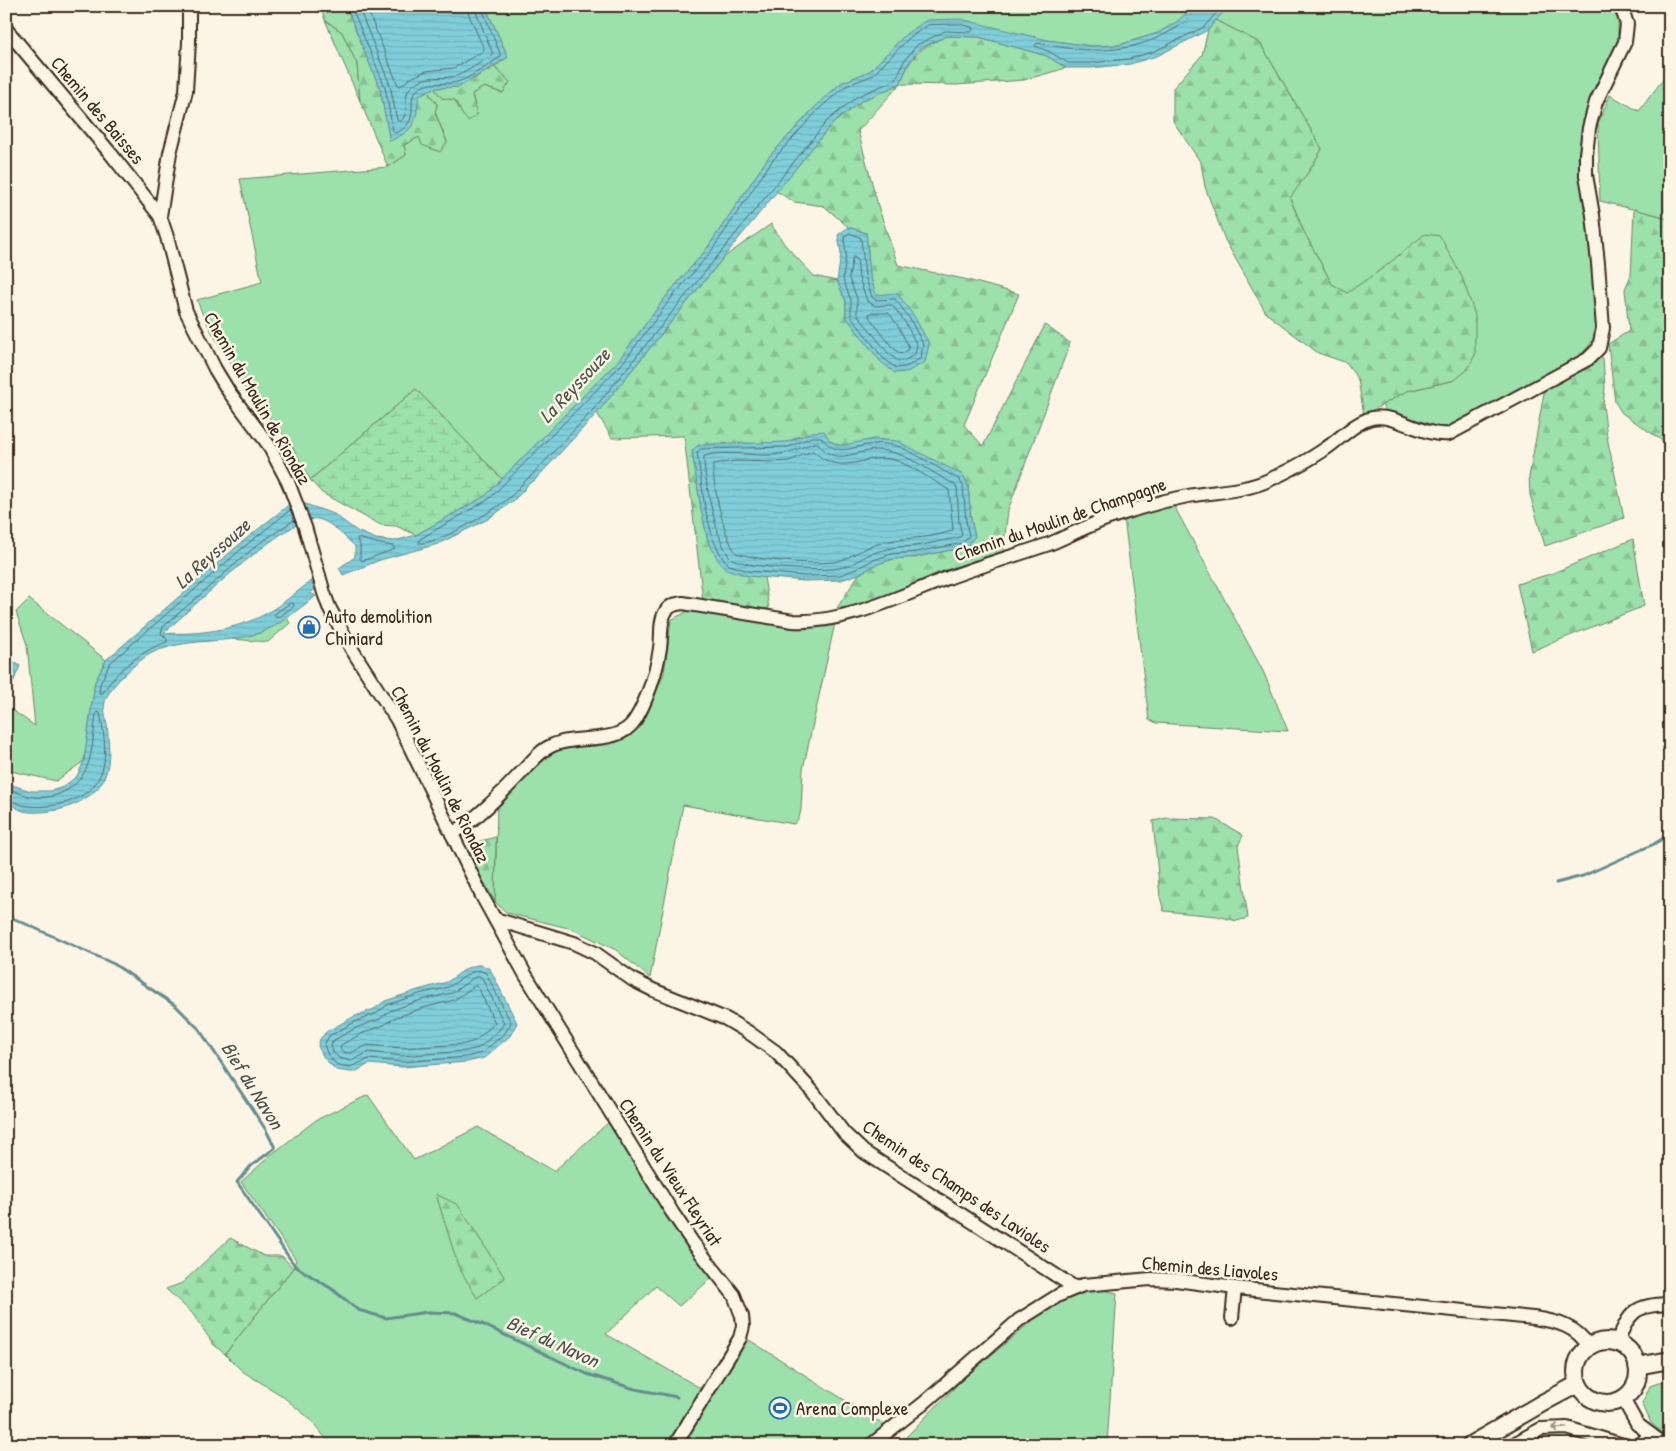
<svg xmlns="http://www.w3.org/2000/svg" width="1676" height="1451" font-family="'Patrick Hand',sans-serif">
	<style>
		.grass { fill: #9ce0ab; stroke: #6c8564 }
		.forest { fill: url(#forest-firs); stroke: #6c8564 }
		.wetland { fill: url(#wetland-marsh); stroke: #6c8564 }
		.water { fill: url(#water-rules); stroke: #648d8f }
		.lines { fill: none; stroke-linecap: round; stroke-linejoin: round }
		.shore { stroke: #566c6a; stroke-width: 1 }
		.stream { stroke: #648d8f; stroke-width: 3 }
		.minor-casing { stroke: #3b2a1e; stroke-width: 16 }
		.major-casing { stroke: #3b2a1e; stroke-width: 20 }
		.minor { stroke: #fcf5e5; stroke-width: 12 }
		.major { stroke: #fcf5e5; stroke-width: 16 }
		.oneway { stroke: #9c9082 }
		.labels { text-anchor: middle; dominant-baseline: central; stroke-width: 5; stroke-linejoin: round; paint-order: stroke }
		.street-label { font-size: 19px; fill: #3b2a1e; stroke: #fcf5e5 }
		.poi-label { font-size: 19px; fill: #3b2a1e; stroke: #fcf5e5; text-anchor: start }
		.water-label { font-size: 20px; font-style: italic; fill: #4c534d; stroke: #fcf5e5 }
	</style>
	<defs>
		<pattern id="forest-firs" width="22" height="20" patternUnits="userSpaceOnUse" patternTransform="scale(1.25)"><rect width="22" height="20" fill="#9ce0ab"/><path d="M5 1l3.5 6h-7zM16 11l3.5 6h-7z" fill="#87c093"/></pattern>
		<pattern id="wetland-marsh" width="20" height="14" patternUnits="userSpaceOnUse" patternTransform="scale(1.25)"><rect width="20" height="14" fill="#9ce0ab"/><path d="M1 5h8M5 5V1M11 12h8M15 12V8" fill="none" stroke="#87c093"/></pattern>
		<pattern id="water-rules" width="6" height="5" patternUnits="userSpaceOnUse" patternTransform="scale(1.25)"><rect width="6" height="5" fill="#7fcfdb"/><path d="M0 2.5h6" fill="none" stroke="#6fb2bc"/></pattern>
	</defs>
	<rect width="100%" height="100%" fill="#fcf5e5"/>
	<filter id="ink" filterUnits="userSpaceOnUse"><feTurbulence type="fractalNoise" baseFrequency=".02" numOctaves="2"/><feDisplacementMap in="SourceGraphic" scale="10" xChannelSelector="R" yChannelSelector="G"/><feConvolveMatrix kernelMatrix="1 2 1 2 8 2 1 2 1" color-interpolation-filters="sRGB"/></filter>
	<g filter="url(#ink)">
		<g class="grass">
			<path d="M 485,6 L 1193,6 L 1178,21 L 1158,33 L 1119,45 L 1091,46 L 1047,40 L 1012,32 L 906,34 L 870,71 L 841,83 L 816,106 L 768,158 L 706,250 L 668,294 L 618,361 L 502,479 L 416,389 L 310,480 L 289,441 L 242,385 L 204,318 L 197,300 L 262,282 L 240,179 L 388,167 L 406,155 L 404,145 L 419,137 L 447,142 L 435,112 L 437,104 L 427,91 L 434,88 L 442,98 L 455,100 L 462,114 L 477,115 L 472,94 L 484,87 L 503,93 L 506,77 L 494,67 L 508,57 Z"/>
			<path d="M 1230,6 L 1610,6 L 1618,20 L 1618,47 L 1593,93 L 1583,120 L 1578,157 L 1584,195 L 1595,305 L 1596,333 L 1589,346 L 1579,356 L 1466,418 L 1443,428 L 1386,411 L 1382,405 L 1407,391 L 1455,380 L 1383,268 L 1347,294 L 1332,284 L 1303,230 L 1290,197 L 1309,171 L 1322,149 L 1260,43 L 1216,20 Z"/>
			<path d="M 325,20 L 342,32 L 357,64 L 360,101 Z"/>
			<path d="M 1670,70 L 1670,221 L 1660,216 L 1600,201 L 1598,124 L 1610,95 L 1639,111 Z"/>
			<path d="M 1173,504 L 1263,671 L 1288,731 L 1156,723 L 1149,720 L 1124,518 Z"/>
			<path d="M 29,599 L 106,660 L 95,682 L 84,761 L 56,781 L 6,770 L 6,706 L 35,726 L 27,645 L 16,612 Z"/>
			<path d="M 688,611 L 799,626 L 835,623 L 803,769 L 801,810 L 799,818 L 794,824 L 683,805 L 650,978 L 616,950 L 572,929 L 507,913 L 495,902 L 497,804 L 547,755 L 560,748 L 623,737 L 636,730 L 647,715 L 664,673 L 671,620 Z"/>
			<path d="M 287,618 L 290,623 L 268,642 L 232,639 L 260,633 Z"/>
			<path d="M 368,1095 L 414,1160 L 478,1127 L 554,1171 L 609,1122 L 674,1228 L 713,1277 L 679,1306 L 656,1286 L 606,1334 L 702,1389 L 669,1445 L 486,1445 L 477,1438 L 470,1445 L 331,1445 L 310,1419 L 281,1395 L 242,1371 L 225,1354 L 293,1268 L 296,1260 L 241,1182 L 272,1154 L 316,1120 Z"/>
			<path d="M 1092,1288 L 1117,1293 L 1107,1445 L 912,1445 L 906,1437 L 961,1381 L 1041,1313 L 1067,1295 Z"/>
			<path d="M 746,1338 L 886,1426 L 864,1445 L 688,1445 L 688,1435 Z"/>
			<path d="M 1670,1379 L 1670,1439 L 1651,1423 L 1642,1403 L 1650,1386 Z"/>
		</g>
		<g class="forest">
			<path d="M 320,6 L 346,6 L 380,89 L 390,141 L 419,95 L 427,91 L 437,104 L 435,113 L 447,142 L 440,152 L 422,145 L 419,137 L 404,145 L 406,155 L 388,167 L 360,101 L 357,64 L 342,32 L 325,20 Z"/>
			<path d="M 1216,20 L 1260,43 L 1322,149 L 1309,171 L 1290,198 L 1303,230 L 1332,284 L 1347,293 L 1383,268 L 1425,234 L 1440,236 L 1462,277 L 1475,315 L 1475,355 L 1467,370 L 1455,380 L 1407,391 L 1364,415 L 1358,380 L 1347,363 L 1318,353 L 1266,313 L 1225,240 L 1205,187 L 1201,163 L 1173,121 L 1173,88 L 1202,55 L 1208,30 Z"/>
			<path d="M 946,36 L 979,37 L 1047,56 L 1066,68 L 1024,80 L 956,85 L 900,84 L 858,131 L 879,209 L 898,265 L 964,279 L 1019,294 L 964,425 L 983,446 L 1045,325 L 1070,343 L 1008,510 L 1003,552 L 940,572 L 862,606 L 837,608 L 859,574 L 875,565 L 893,559 L 916,557 L 966,547 L 975,536 L 971,520 L 968,485 L 963,475 L 949,469 L 838,445 L 830,441 L 799,436 L 788,442 L 772,444 L 736,443 L 698,445 L 692,451 L 701,509 L 708,541 L 748,576 L 764,577 L 769,609 L 730,606 L 703,601 L 684,436 L 612,438 L 597,413 L 724,257 L 771,224 L 785,245 L 814,276 L 837,281 L 846,301 L 846,317 L 876,295 L 870,275 L 866,233 L 848,227 L 824,206 L 794,202 L 776,191 L 831,125 L 861,101 L 900,84 C 913,52 917,51 946,36 Z"/>
			<path d="M 494,67 L 510,82 L 503,93 L 484,87 L 472,94 L 477,115 L 468,121 L 462,114 L 455,100 L 442,98 L 434,88 L 459,87 Z"/>
			<path d="M 1634,209 L 1660,216 L 1670,221 L 1670,446 L 1622,413 L 1615,402 L 1608,344 L 1629,331 L 1625,289 L 1631,275 Z"/>
			<path d="M 1596,358 L 1603,358 L 1605,387 L 1603,405 L 1607,437 L 1624,518 L 1545,546 L 1530,495 L 1529,477 L 1545,387 Z"/>
			<path d="M 1633,539 L 1644,606 L 1532,651 L 1517,584 L 1553,573 Z"/>
			<path d="M 1167,818 L 1215,819 L 1243,835 L 1238,846 L 1248,918 L 1237,921 L 1217,916 L 1164,911 L 1160,897 L 1153,821 Z"/>
			<path d="M 496,837 L 495,902 L 473,862 L 469,844 Z"/>
			<path d="M 436,1194 L 458,1205 L 505,1278 L 477,1298 L 458,1266 Z"/>
			<path d="M 230,1238 L 264,1256 L 282,1256 L 293,1268 L 225,1354 L 214,1345 L 192,1313 L 166,1289 L 182,1283 Z"/>
		</g>
		<path class="wetland" d="M 416,389 L 502,479 L 485,496 L 416,535 L 396,526 L 381,525 L 367,518 L 322,493 L 310,480 Z"/>
		<g class="water">
			<path d="M 346,6 L 485,6 L 508,57 L 459,87 L 434,88 L 419,95 C 415,123 418,128 390,141 L 380,89 Z"/>
			<path d="M 1193,6 L 1230,6 L 1216,20 L 1208,30 L 1157,56 L 1130,64 L 1091,68 L 1066,68 L 1047,56 L 979,37 L 946,36 L 919,49 L 908,64 L 900,84 L 861,101 L 831,125 L 597,413 L 534,481 L 528,484 L 524,490 L 513,501 L 488,519 L 438,544 L 380,560 L 343,575 L 339,568 L 355,557 L 355,546 C 344,537 332,522 318,519 C 292,512 187,612 164,633 C 197,635 237,630 267,613 C 282,604 297,592 311,581 L 316,589 L 310,593 L 316,596 C 298,609 280,626 259,633 C 228,644 193,638 162,649 C 147,653 133,666 122,677 C 116,683 107,693 105,702 C 103,708 106,718 107,724 C 111,765 112,790 68,807 C 57,811 35,814 23,811 C 18,809 12,805 6,803 L 6,783 L 31,791 L 51,791 L 63,787 L 77,776 L 84,761 L 95,682 L 106,660 L 242,542 L 291,503 L 305,504 L 334,514 L 357,531 L 376,539 L 394,541 L 416,535 L 485,496 L 618,361 L 668,294 L 706,250 L 768,158 L 816,106 L 841,83 L 870,71 L 906,34 L 927,20 L 960,19 L 1047,40 L 1091,46 L 1119,45 L 1158,33 L 1178,21 Z"/>
			<path d="M 848,227 L 866,233 L 870,275 L 876,295 L 897,293 L 914,316 L 929,344 L 925,362 L 907,372 L 895,373 L 880,361 L 846,317 L 846,301 L 837,281 L 841,254 L 838,235 Z"/>
			<path d="M 824,431 L 830,441 L 838,445 L 844,445 L 874,439 L 897,441 L 963,475 L 968,485 L 971,520 L 975,536 L 966,547 L 916,557 L 893,559 L 875,565 L 859,574 L 841,580 L 805,581 L 748,576 L 726,569 L 718,560 L 708,541 L 701,509 L 692,451 L 698,445 L 787,442 L 812,432 Z"/>
			<path d="M 6,656 L 20,666 L 6,699 Z"/>
			<path d="M 477,965 L 482,965 L 490,969 L 517,1023 L 510,1036 L 484,1058 L 467,1062 L 402,1067 L 369,1064 L 355,1072 L 350,1072 L 336,1070 L 324,1058 L 318,1046 L 320,1039 L 326,1032 L 353,1017 L 374,1009 L 385,1001 L 418,990 L 447,982 L 467,968 Z"/>
		</g>
		<g class="lines">
			<g class="shore">
				<path d="M 351,6 L 385,87 L 393,131 L 395,133 C 422,123 406,100 416,91 C 428,80 443,85 457,82 C 467,80 492,63 501,56 L 481,6"/>
				<path d="M 358,6 L 390,85 L 397,120 L 400,122 C 411,114 401,96 411,87 C 425,73 441,80 456,76 C 464,74 486,59 493,54 L 476,12 L 475,6"/>
				<path d="M 366,6 L 398,85 L 401,86 L 409,79 L 426,71 L 454,68 L 483,51 L 484,49 L 469,15 L 467,6"/>
				<path d="M 1196,6 C 1195,15 1183,24 1176,28 C 1130,56 1088,53 1037,43 L 1035,46 L 1050,52 L 1068,63 L 1091,63 L 1129,59 L 1155,51 L 1204,27 L 1222,6"/>
				<path d="M 959,24 L 972,27 L 973,30 L 971,32 L 945,31 L 917,45 L 904,61 L 896,80 L 858,96 L 827,121 L 593,410 L 531,476 C 522,482 518,491 509,498 C 493,511 438,545 419,543 L 420,539 L 489,499 L 622,364 L 672,297 L 710,253 L 772,161 L 819,109 L 844,87 L 873,75 L 909,38 L 928,25 Z"/>
				<path d="M 850,233 L 861,238 L 865,276 L 872,297 L 876,300 L 895,299 L 910,319 L 923,344 L 921,358 L 906,367 L 896,368 L 883,358 L 851,316 L 851,300 L 843,280 L 846,254 L 844,237 Z"/>
				<path d="M 853,257 L 857,259 L 859,278 L 867,301 L 875,306 L 892,305 L 905,322 L 917,345 L 915,354 L 904,361 L 898,361 L 888,353 L 857,314 L 857,298 L 849,279 Z"/>
				<path d="M 872,313 L 889,313 L 898,326 L 909,347 L 908,350 L 901,354 L 893,348 L 869,317 L 869,314 Z"/>
				<path d="M 812,437 L 821,437 C 838,459 851,446 874,444 C 880,443 887,444 893,445 C 909,448 941,471 959,479 L 963,486 L 966,521 L 969,536 L 963,543 L 916,552 L 892,554 L 873,560 L 856,569 L 840,575 L 805,576 L 749,571 L 729,565 L 722,557 L 713,539 L 705,508 L 697,452 L 701,449 L 788,447 Z"/>
				<path d="M 814,443 L 818,443 C 834,467 854,451 876,450 C 905,450 929,472 954,484 L 957,488 L 959,522 L 962,535 L 960,537 C 945,540 930,544 915,546 C 906,547 897,546 888,549 C 883,550 876,552 870,554 C 860,559 851,566 839,568 C 822,572 743,568 731,558 C 717,546 703,475 704,456 C 725,450 750,456 772,455 C 790,454 798,448 814,443 Z"/>
				<path d="M 813,451 C 819,456 825,461 833,463 C 852,468 871,455 891,459 C 906,462 935,482 949,490 L 953,530 C 934,539 910,537 889,541 C 882,542 874,545 867,548 C 857,552 849,558 839,561 C 818,566 757,560 736,553 C 724,538 712,482 713,464 L 736,461 L 773,462 L 789,461 Z"/>
				<path d="M 290,510 L 245,546 L 110,663 L 100,684 L 99,693 L 103,693 C 115,671 144,649 167,642 L 167,639 L 161,633 L 163,627 L 257,545 L 294,520"/>
				<path d="M 358,538 L 376,543 L 393,546 L 395,549 L 362,561 L 360,559 L 360,545 L 357,540 Z"/>
				<path d="M 291,603 L 294,604 L 293,607 L 277,618 L 275,617 L 275,614 Z"/>
				<path d="M 6,788 C 14,791 21,794 29,796 C 54,802 80,788 88,764 C 93,751 94,728 96,714 L 97,712 L 100,713 C 103,727 107,752 103,767 C 96,799 57,809 28,806 C 20,806 14,800 6,799"/>
				<path d="M 479,970 L 486,973 L 511,1023 L 505,1033 L 482,1053 L 466,1057 L 402,1062 L 369,1059 L 350,1067 L 338,1065 L 334,1062 L 328,1055 L 324,1045 L 329,1036 L 355,1022 L 377,1013 L 387,1005 L 419,994 L 449,987 L 470,973 Z"/>
				<path d="M 479,976 L 482,978 L 504,1023 L 500,1029 L 479,1048 L 465,1051 L 402,1056 L 369,1052 L 351,1061 L 339,1058 L 333,1052 L 331,1045 L 334,1040 L 358,1027 L 380,1019 L 390,1011 L 421,1000 L 452,993 L 472,979 Z"/>
				<path d="M 475,986 L 478,987 L 495,1023 L 475,1041 L 464,1044 L 403,1048 L 368,1045 L 350,1053 L 343,1052 L 340,1048 L 341,1045 L 361,1034 L 384,1025 L 394,1018 L 423,1008 L 454,1000 Z"/>
			</g>
			<g class="stream">
				<path d="M 1556,883 L 1583,876 L 1654,844 L 1670,834"/>
				<path d="M 6,915 L 114,964 L 176,1006 L 199,1029 L 266,1130 L 275,1148 L 251,1166 L 237,1182 L 295,1266 L 332,1289 L 358,1310 L 386,1318 L 428,1312 L 455,1313 L 484,1325 L 587,1374 L 635,1389 L 677,1397"/>
			</g>
			<g class="minor-casing">
				<g id="minor">
					<path d="M 189,6 L 189,42 L 186,91 L 170,153 L 160,216 L 167,237 L 186,311 L 215,369 L 229,392 L 268,444 L 288,482 L 305,527 L 324,593 L 329,607 L 351,648 L 397,720 L 482,896 L 525,974 L 672,1212 L 693,1243 L 734,1295 L 742,1316 L 743,1326 L 740,1338 L 675,1445"/>
					<path d="M 6,29 L 111,154 L 160,216"/>
					<path d="M 452,834 C 478,818 499,796 520,774 C 529,765 539,751 551,746 C 577,733 618,747 635,720 C 647,701 657,670 660,648 C 662,636 659,621 666,611 C 670,605 676,604 683,603 L 793,621 C 843,624 899,597 945,579 C 979,566 1014,556 1049,544 C 1064,538 1079,530 1094,524 C 1109,517 1125,513 1140,508 C 1156,503 1172,499 1188,496 C 1215,491 1243,492 1269,480 C 1288,471 1308,461 1325,449 C 1340,439 1355,422 1372,418 C 1395,413 1423,437 1449,434 L 1588,359 L 1599,348 L 1603,328 L 1598,263 L 1593,215 L 1586,175 L 1586,155 L 1589,128 L 1596,102 L 1625,42 L 1627,24 L 1621,6"/>
					<path d="M 495,919 L 574,943 L 595,953 L 633,980 L 653,990 L 726,1019 L 748,1032 L 776,1052 L 813,1092 L 844,1133 L 864,1152 L 1074,1287"/>
					<path d="M 1232,1318 L 1235,1288"/>
					<path d="M 1617,1343 C 1630,1311 1634,1305 1670,1304"/>
					<path d="M 1623,1399 L 1637,1424 L 1665,1445"/>
					<path d="M 871,1445 L 924,1403 L 1019,1320 L 1059,1295 L 1083,1285 L 1151,1279 L 1176,1280 L 1235,1288 L 1533,1318 C 1556,1321 1577,1326 1589,1347"/>
					<path d="M 1512,1445 L 1541,1429 L 1567,1428 L 1623,1445"/>
					<path d="M 1637,1445 L 1641,1444 L 1650,1434"/>
				</g>
			</g>
			<g class="major-casing">
				<g id="major">
					<circle cx="1607" cy="1372" r="31"/>
					<path d="M 1637,1366 L 1670,1360"/>
					<path d="M 1470,1445 L 1546,1401 L 1578,1384"/>
				</g>
			</g>
			<use href="#minor" class="minor"/>
			<use href="#major" class="major"/>
		</g>
		<defs><path id="oneway-shaft" d="M-6 0H5M1.5-3L5.5 0L1.5 3" fill="none" stroke-width="1.6" stroke-linecap="round" stroke-linejoin="round" transform="scale(1.25)"/></defs>
		<use class="oneway" href="#oneway-shaft" transform="translate(1559 1428) rotate(178)"/>
	</g>
	<defs>
		<g id="shop-ring" transform="scale(1.125)"><circle r="9.5" fill="#fcf5e5" stroke="#1f6fb2" stroke-width="1.5"/><path d="M-5-2.5h2.3a2.7 3.5 0 0 1 5.4 0H5L5.5 6h-11ZM-1.5-2.5h3a1.5 2.3 0 0 0-3 0Z" fill="#1f6fb2"/></g>
		<g id="stadium-ring" transform="scale(1.125)"><circle r="9.5" fill="#fcf5e5" stroke="#1f6fb2" stroke-width="1.5"/><path d="M0-5a6.5 5 0 1 0 0 10a6.5 5 0 1 0 0-10ZM-3.5-1.8h7v3.6h-7Z" fill="#1f6fb2"/></g>
	</defs>
	<g fill-rule="evenodd">
		<use href="#shop-ring" x="309" y="627"/>
		<use href="#stadium-ring" x="780" y="1408"/>
	</g>
	<g class="labels">
		<g class="street-label">
			<text transform="translate(98 110) rotate(50)">Chemin des Baisses</text>
			<text transform="translate(258 398) rotate(60)">Chemin du Moulin de Riondaz</text>
			<text transform="translate(1060 519) rotate(-19)">Chemin du Moulin de Champagne</text>
			<text transform="translate(441 774) rotate(63)">Chemin du Moulin de Riondaz</text>
			<text transform="translate(671 1172) rotate(57)">Chemin du Vieux Fleyriat</text>
			<text transform="translate(957 1186) rotate(34)">Chemin des Champs des Lavioles</text>
			<text transform="translate(1210 1268) rotate(5)">Chemin des Liavoles</text>
		</g>
		<g class="poi-label">
			<text x="325" y="616">Auto demolition<tspan x="325" dy="22">Chiniard</tspan></text>
			<text x="796" y="1408">Arena Complexe</text>
		</g>
		<g class="water-label">
			<text transform="translate(574 385) rotate(-47)">La Reyssouze</text>
			<text transform="translate(212 553) rotate(-42)">La Reyssouze</text>
			<text transform="translate(253 1085) rotate(58)">Bief du Navon</text>
			<text transform="translate(553 1341) rotate(24)">Bief du Navon</text>
		</g>
	</g>
	<rect width="1676" height="1451" fill="none" stroke="#fcf5e5" stroke-width="25"/>
	<rect x="12" y="12" width="1651" height="1426" fill="none" stroke="#3b2a1e" stroke-width="2" filter="url(#ink)"/>
</svg>
